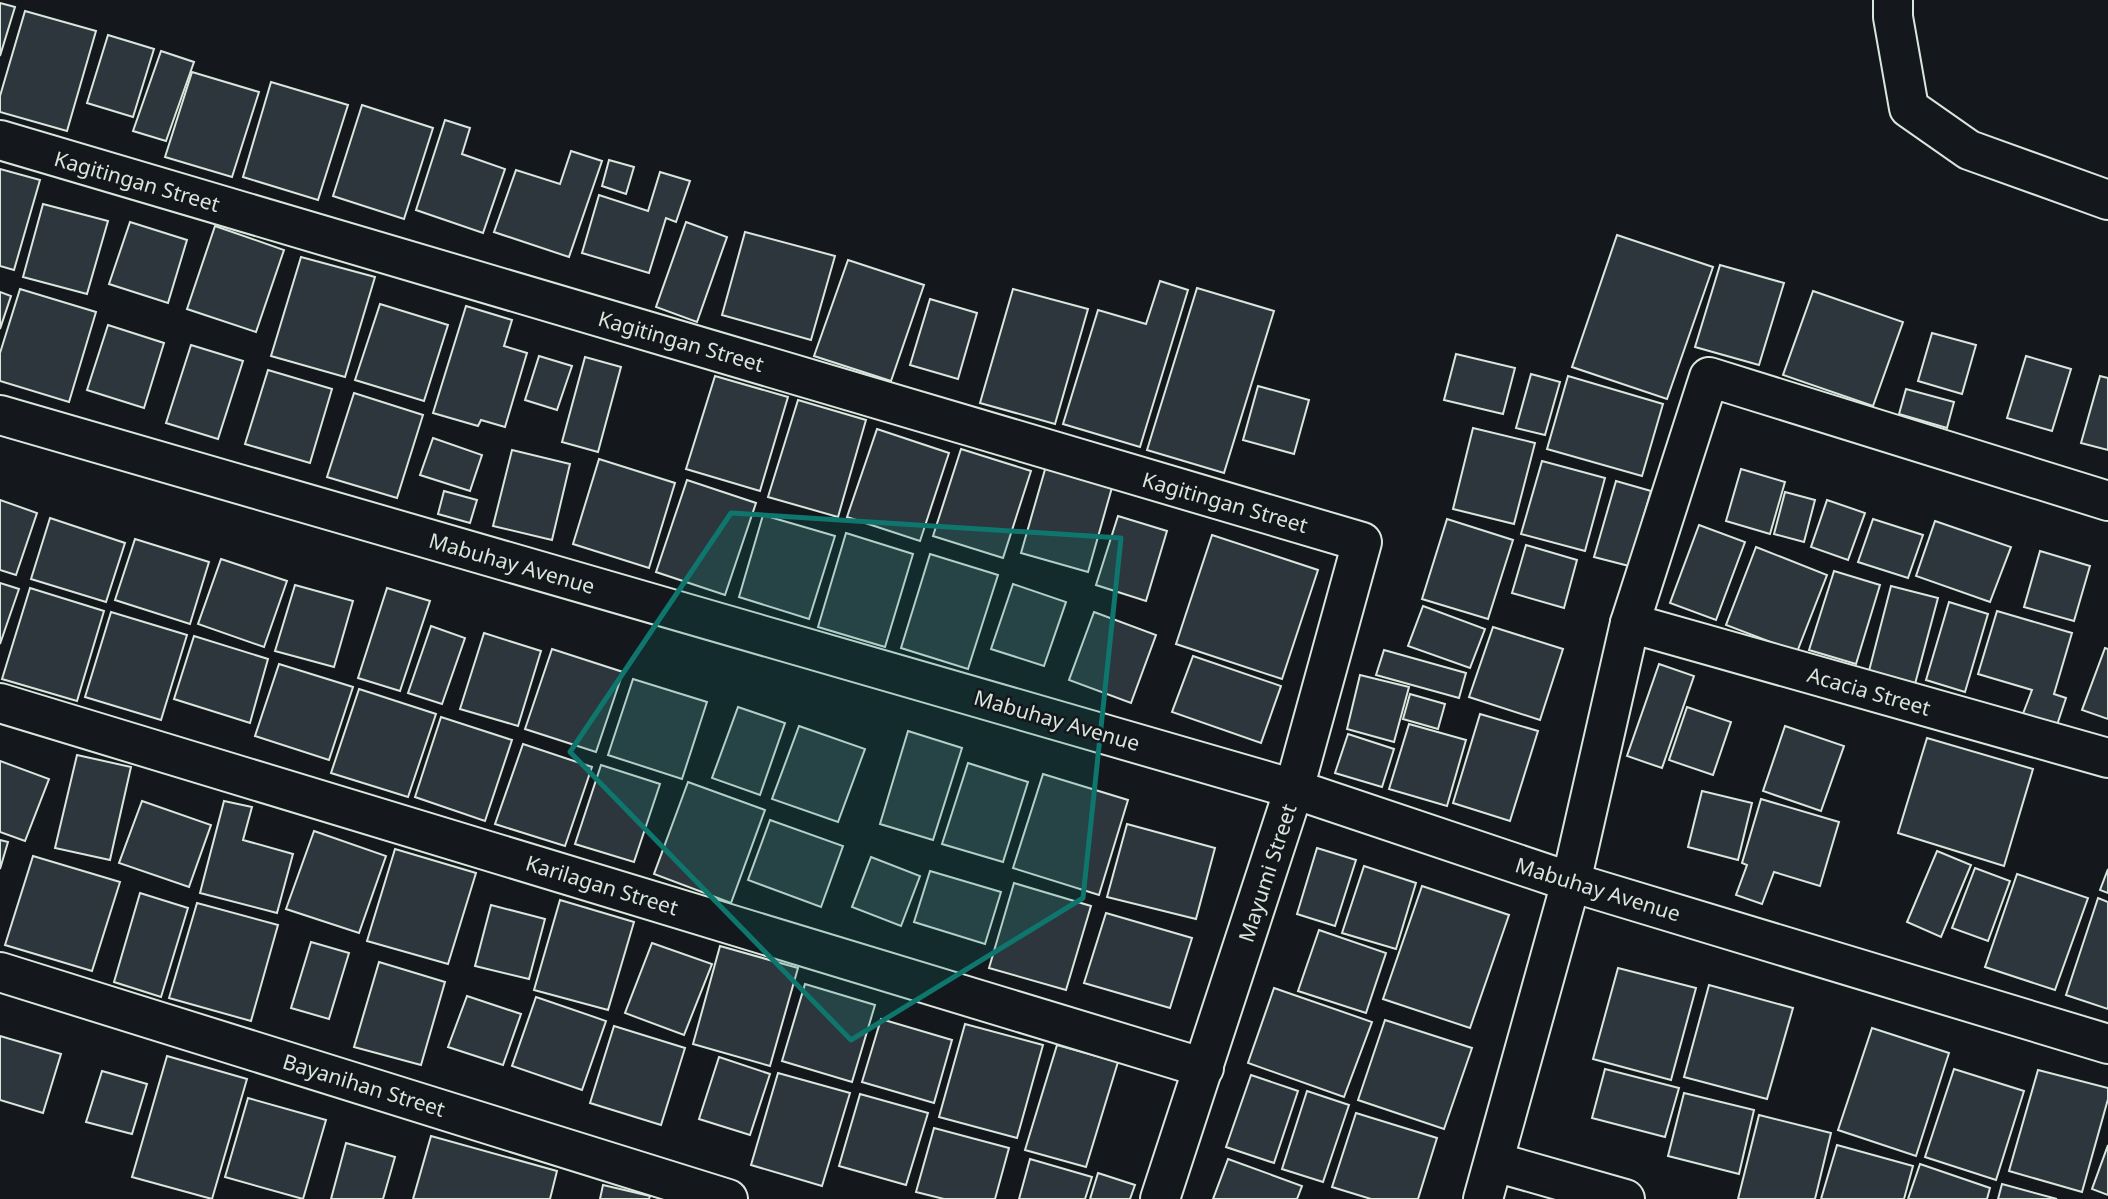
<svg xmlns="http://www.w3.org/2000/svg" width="2108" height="1199" font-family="'Noto Sans',sans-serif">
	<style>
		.building { fill: #2c363c; stroke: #d8e6dc; stroke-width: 2 }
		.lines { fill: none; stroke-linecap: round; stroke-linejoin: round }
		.minor-casing { stroke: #d8e6dc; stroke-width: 42 }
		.minor { stroke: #14181c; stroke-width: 38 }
		.marked { fill: #0f766e; fill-opacity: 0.2; stroke: #0f766e; stroke-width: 5; stroke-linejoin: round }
		.labels { text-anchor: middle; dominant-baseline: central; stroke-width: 5; stroke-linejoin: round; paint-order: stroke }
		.street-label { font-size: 21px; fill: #d8e6dc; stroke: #14181c }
	</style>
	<rect width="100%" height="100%" fill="#14181c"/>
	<g class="building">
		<path d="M 0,3 L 15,7 L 0,56 Z"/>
		<path d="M 25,11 L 96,31 L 67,131 L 0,112 L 0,96 Z"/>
		<path d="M 108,35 L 154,49 L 133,117 L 87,103 Z"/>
		<path d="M 161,51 L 194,62 L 166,141 L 133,131 Z"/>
		<path d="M 192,72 L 259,92 L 232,177 L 165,157 Z"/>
		<path d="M 271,82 L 348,105 L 318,200 L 243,177 Z"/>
		<path d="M 362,105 L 433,128 L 404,219 L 333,196 Z"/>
		<path d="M 445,120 L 470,128 L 462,154 L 505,169 L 483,233 L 416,210 Z"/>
		<path d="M 571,151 L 602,161 L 569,257 L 494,232 L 516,170 L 560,184 Z"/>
		<path d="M 609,160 L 634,167 L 626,194 L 602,186 Z"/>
		<path d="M 0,169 L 40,180 L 14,270 L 0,266 Z"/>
		<path d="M 660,172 L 690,181 L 676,222 L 666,218 L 649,273 L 582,253 L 599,195 L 648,211 Z"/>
		<path d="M 43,204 L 108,221 L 87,294 L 23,277 Z"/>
		<path d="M 130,222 L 187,240 L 168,303 L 109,284 Z"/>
		<path d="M 686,222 L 727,237 L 697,322 L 656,307 Z"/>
		<path d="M 215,226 L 284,250 L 256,332 L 187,309 Z"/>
		<path d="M 745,232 L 835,256 L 811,340 L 722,315 Z"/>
		<path d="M 1617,235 L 1713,267 L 1667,399 L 1572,367 Z"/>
		<path d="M 301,257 L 375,277 L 345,377 L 271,356 Z"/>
		<path d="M 848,260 L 924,285 L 891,381 L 814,356 Z"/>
		<path d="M 1720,265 L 1784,283 L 1759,365 L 1695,347 Z"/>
		<path d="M 1160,281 L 1188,290 L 1140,447 L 1063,424 L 1098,310 L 1146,324 Z"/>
		<path d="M 1197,288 L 1274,311 L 1224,473 L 1147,450 Z"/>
		<path d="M 20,289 L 96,312 L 69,402 L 0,381 L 0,353 Z"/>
		<path d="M 1013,289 L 1088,309 L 1055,424 L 980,403 Z"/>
		<path d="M 1813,291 L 1903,322 L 1873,406 L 1783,375 Z"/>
		<path d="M 0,292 L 11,296 L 0,329 Z"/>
		<path d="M 930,299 L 977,313 L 958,379 L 910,365 Z"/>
		<path d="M 380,304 L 448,325 L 424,401 L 355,380 Z"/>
		<path d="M 466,306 L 512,320 L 504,346 L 527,353 L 505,427 L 481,420 L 478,426 L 433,413 Z"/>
		<path d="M 108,325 L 164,343 L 144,408 L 87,390 Z"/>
		<path d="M 1932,333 L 1976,345 L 1962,394 L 1918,381 Z"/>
		<path d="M 191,345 L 243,361 L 218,439 L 166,423 Z"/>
		<path d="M 1456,354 L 1515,368 L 1503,414 L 1444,400 Z"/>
		<path d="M 539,356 L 572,366 L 557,410 L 525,400 Z"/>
		<path d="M 2026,356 L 2071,369 L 2052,431 L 2007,418 Z"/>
		<path d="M 585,357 L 621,367 L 598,452 L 562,442 Z"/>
		<path d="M 268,370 L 332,389 L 310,463 L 245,444 Z"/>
		<path d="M 1531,374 L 1560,382 L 1545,435 L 1516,428 Z"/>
		<path d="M 715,376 L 788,397 L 760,491 L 686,469 Z"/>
		<path d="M 1568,376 L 1663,404 L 1642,476 L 1547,449 Z"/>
		<path d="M 2100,376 L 2108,378 L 2108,450 L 2081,443 Z"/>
		<path d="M 1258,386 L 1309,400 L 1294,454 L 1243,440 Z"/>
		<path d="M 1906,389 L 1954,402 L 1947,428 L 1899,414 Z"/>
		<path d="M 354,393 L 423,415 L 397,498 L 327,477 Z"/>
		<path d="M 798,400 L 866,420 L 838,517 L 768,497 Z"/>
		<path d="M 1473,428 L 1535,443 L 1514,524 L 1453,509 Z"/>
		<path d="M 877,429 L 949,453 L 920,541 L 847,517 Z"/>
		<path d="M 433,438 L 482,455 L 470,491 L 420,475 Z"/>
		<path d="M 961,449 L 1031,471 L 1003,558 L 933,536 Z"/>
		<path d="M 512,450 L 570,464 L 552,540 L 493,526 Z"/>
		<path d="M 599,459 L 675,483 L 649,568 L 573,544 Z"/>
		<path d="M 1542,461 L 1605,478 L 1585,551 L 1521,534 Z"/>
		<path d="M 1046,466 L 1113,484 L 1088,572 L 1021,553 Z"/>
		<path d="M 1741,469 L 1785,482 L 1770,534 L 1726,521 Z"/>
		<path d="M 687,480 L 756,503 L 725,595 L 656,572 Z"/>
		<path d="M 1616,481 L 1651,491 L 1629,566 L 1594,557 Z"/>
		<path d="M 444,491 L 477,500 L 470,523 L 438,514 Z"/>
		<path d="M 1785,492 L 1815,500 L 1804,542 L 1774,534 Z"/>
		<path d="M 0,500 L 37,513 L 16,575 L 0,570 Z"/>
		<path d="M 1827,500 L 1865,513 L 1848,560 L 1811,547 Z"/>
		<path d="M 763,515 L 835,536 L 809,619 L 739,597 Z"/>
		<path d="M 1118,516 L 1167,531 L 1146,601 L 1096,585 Z"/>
		<path d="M 50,518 L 125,543 L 106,602 L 31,579 Z"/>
		<path d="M 1447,519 L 1513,540 L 1488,619 L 1422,599 Z"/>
		<path d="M 1873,519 L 1923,535 L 1908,578 L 1858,562 Z"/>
		<path d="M 1935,521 L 2011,547 L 1990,602 L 1916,576 Z"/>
		<path d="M 1699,525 L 1745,542 L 1716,620 L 1670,603 Z"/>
		<path d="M 846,533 L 913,554 L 885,647 L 818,627 Z"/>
		<path d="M 1212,535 L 1318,570 L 1282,679 L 1176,644 Z"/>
		<path d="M 135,539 L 209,562 L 190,624 L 115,600 Z"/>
		<path d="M 1526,545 L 1577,560 L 1564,608 L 1512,593 Z"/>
		<path d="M 1756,547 L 1827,575 L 1797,652 L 1726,625 Z"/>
		<path d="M 2040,551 L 2090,566 L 2074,621 L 2024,607 Z"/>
		<path d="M 930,554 L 998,575 L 968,669 L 901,648 Z"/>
		<path d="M 221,559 L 287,581 L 264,647 L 198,624 Z"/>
		<path d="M 1834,571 L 1880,585 L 1856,664 L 1809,650 Z"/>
		<path d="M 0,583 L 19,589 L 0,644 Z"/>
		<path d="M 1013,584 L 1066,602 L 1044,666 L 991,649 Z"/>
		<path d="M 295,585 L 353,601 L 334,667 L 275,651 Z"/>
		<path d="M 1891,586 L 1938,598 L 1915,684 L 1869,671 Z"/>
		<path d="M 30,588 L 104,611 L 77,701 L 2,679 Z"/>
		<path d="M 387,588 L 430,601 L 400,691 L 358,678 Z"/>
		<path d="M 1949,602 L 1988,614 L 1965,692 L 1926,680 Z"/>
		<path d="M 1423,606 L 1485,629 L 1470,668 L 1408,646 Z"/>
		<path d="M 1997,611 L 2072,633 L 2054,694 L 2066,698 L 2055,731 L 2021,719 L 2032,690 L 1978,674 Z"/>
		<path d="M 111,612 L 187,635 L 161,720 L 85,697 Z"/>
		<path d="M 1094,612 L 1156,635 L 1131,703 L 1069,680 Z"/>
		<path d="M 431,626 L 465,638 L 442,704 L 408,693 Z"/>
		<path d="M 1493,627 L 1563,649 L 1540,720 L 1469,697 Z"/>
		<path d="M 484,633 L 541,651 L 518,726 L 460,709 Z"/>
		<path d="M 194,636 L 268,659 L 250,723 L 174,699 Z"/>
		<path d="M 2105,648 L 2108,649 L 2108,719 L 2082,710 Z"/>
		<path d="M 552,649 L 623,672 L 596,752 L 525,729 Z"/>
		<path d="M 1384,650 L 1466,673 L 1459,698 L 1376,675 Z"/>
		<path d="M 1193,656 L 1281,686 L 1261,743 L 1172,712 Z"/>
		<path d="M 279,664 L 353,687 L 329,760 L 255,736 Z"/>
		<path d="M 1659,664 L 1694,676 L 1662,768 L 1627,756 Z"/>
		<path d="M 1360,675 L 1409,687 L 1394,742 L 1347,729 Z"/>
		<path d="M 633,679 L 707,702 L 682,779 L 608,755 Z"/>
		<path d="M 359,689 L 436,714 L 408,797 L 331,773 Z"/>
		<path d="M 1410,694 L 1445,704 L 1438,729 L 1403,719 Z"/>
		<path d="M 738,707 L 785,723 L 760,795 L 712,778 Z"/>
		<path d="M 1687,707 L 1731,722 L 1713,775 L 1669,760 Z"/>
		<path d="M 1480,714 L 1538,731 L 1510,821 L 1453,803 Z"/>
		<path d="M 441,717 L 512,740 L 485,821 L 415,797 Z"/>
		<path d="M 1409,724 L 1466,740 L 1447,806 L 1389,789 Z"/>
		<path d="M 799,726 L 865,749 L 838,822 L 772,799 Z"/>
		<path d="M 1785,726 L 1844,746 L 1821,811 L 1763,791 Z"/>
		<path d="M 908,731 L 962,748 L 933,840 L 880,824 Z"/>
		<path d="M 1348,734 L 1394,749 L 1382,787 L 1335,773 Z"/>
		<path d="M 1927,738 L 2033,769 L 2004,866 L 1898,833 Z"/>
		<path d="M 523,744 L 592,767 L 565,846 L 495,824 Z"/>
		<path d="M 77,755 L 131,767 L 110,860 L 55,848 Z"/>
		<path d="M 0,761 L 49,779 L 25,841 L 0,832 Z"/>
		<path d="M 968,763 L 1028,782 L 1003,862 L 942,844 Z"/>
		<path d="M 601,765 L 660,784 L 634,862 L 575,844 Z"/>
		<path d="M 1043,774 L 1128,800 L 1099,895 L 1013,868 Z"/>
		<path d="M 688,782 L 765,810 L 731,903 L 654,874 Z"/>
		<path d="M 1702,791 L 1752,803 L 1738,860 L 1688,847 Z"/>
		<path d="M 1761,799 L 1839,822 L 1820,886 L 1774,872 L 1762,904 L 1736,895 L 1747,865 L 1742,863 Z"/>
		<path d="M 142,801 L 211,825 L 189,887 L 119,863 Z"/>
		<path d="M 224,801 L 252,807 L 243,840 L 293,854 L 277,913 L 200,893 Z"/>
		<path d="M 770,820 L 843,846 L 821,907 L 748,880 Z"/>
		<path d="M 1127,824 L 1215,848 L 1196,919 L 1107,897 Z"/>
		<path d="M 314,831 L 386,856 L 359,933 L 286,909 Z"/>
		<path d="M 0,840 L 8,842 L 0,869 Z"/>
		<path d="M 1317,848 L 1356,860 L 1335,926 L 1297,914 Z"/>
		<path d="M 395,849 L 476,873 L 448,964 L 367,941 Z"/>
		<path d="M 1937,851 L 1971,865 L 1941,937 L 1907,922 Z"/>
		<path d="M 33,856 L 120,882 L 92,971 L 5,945 Z"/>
		<path d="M 871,857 L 920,876 L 901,926 L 852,907 Z"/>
		<path d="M 1364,866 L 1416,883 L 1396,949 L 1342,933 Z"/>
		<path d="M 1975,868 L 2010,881 L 1988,941 L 1952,928 Z"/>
		<path d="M 2108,869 L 2108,893 L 2100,890 Z"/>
		<path d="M 930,871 L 1001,892 L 985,944 L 914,922 Z"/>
		<path d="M 2017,874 L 2088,898 L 2055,990 L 1985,967 Z"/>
		<path d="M 1014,883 L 1091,906 L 1066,990 L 989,968 Z"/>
		<path d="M 1422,886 L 1509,915 L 1470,1028 L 1383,999 Z"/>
		<path d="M 140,893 L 188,908 L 161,997 L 114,982 Z"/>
		<path d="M 2098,898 L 2108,902 L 2108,1009 L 2066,995 Z"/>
		<path d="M 560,900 L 634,922 L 608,1010 L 534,990 Z"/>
		<path d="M 197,903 L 278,925 L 251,1021 L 169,998 Z"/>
		<path d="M 491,905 L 545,919 L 529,979 L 475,966 Z"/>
		<path d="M 1106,913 L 1192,938 L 1170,1008 L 1084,983 Z"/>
		<path d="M 1319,930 L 1386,953 L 1366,1013 L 1298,991 Z"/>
		<path d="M 311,942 L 349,953 L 329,1019 L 291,1008 Z"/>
		<path d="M 652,943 L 712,964 L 684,1035 L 625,1013 Z"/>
		<path d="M 720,946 L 798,968 L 770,1066 L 693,1044 Z"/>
		<path d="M 379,962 L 445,982 L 421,1065 L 354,1047 Z"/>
		<path d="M 1618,968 L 1696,988 L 1671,1080 L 1593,1059 Z"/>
		<path d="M 805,984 L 875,1005 L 852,1082 L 782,1061 Z"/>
		<path d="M 1709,985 L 1793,1008 L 1767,1099 L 1684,1077 Z"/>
		<path d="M 1274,988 L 1372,1022 L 1344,1097 L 1248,1063 Z"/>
		<path d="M 467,996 L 521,1014 L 503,1065 L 448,1047 Z"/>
		<path d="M 536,997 L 606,1021 L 582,1090 L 512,1066 Z"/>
		<path d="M 881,1019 L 952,1040 L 934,1103 L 862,1082 Z"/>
		<path d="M 1385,1020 L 1472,1048 L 1444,1129 L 1358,1100 Z"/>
		<path d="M 965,1024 L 1043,1045 L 1017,1138 L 939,1117 Z"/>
		<path d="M 614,1026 L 685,1048 L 661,1125 L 590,1103 Z"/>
		<path d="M 1872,1028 L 1949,1053 L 1916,1156 L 1838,1130 Z"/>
		<path d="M 0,1036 L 61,1054 L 43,1113 L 0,1100 Z"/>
		<path d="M 1057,1045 L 1118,1062 L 1086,1167 L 1025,1150 Z"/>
		<path d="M 167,1056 L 247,1079 L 212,1199 L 132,1177 Z"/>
		<path d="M 719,1057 L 770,1074 L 750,1135 L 699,1119 Z"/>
		<path d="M 1605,1069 L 1679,1088 L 1665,1137 L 1592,1118 Z"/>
		<path d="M 1954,1069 L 2024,1091 L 1996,1180 L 1925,1157 Z"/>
		<path d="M 2038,1070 L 2108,1088 L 2108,1099 L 2082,1192 L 2009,1171 Z"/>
		<path d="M 102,1071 L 147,1084 L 132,1134 L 86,1122 Z"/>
		<path d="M 778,1073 L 850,1093 L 822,1186 L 751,1165 Z"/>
		<path d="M 1251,1075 L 1298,1091 L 1274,1163 L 1226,1147 Z"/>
		<path d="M 1307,1091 L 1349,1105 L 1323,1182 L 1282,1169 Z"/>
		<path d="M 1684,1093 L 1754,1110 L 1739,1174 L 1668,1156 Z"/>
		<path d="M 860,1094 L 928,1113 L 906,1185 L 839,1166 Z"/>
		<path d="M 248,1098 L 326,1120 L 303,1199 L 225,1177 Z"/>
		<path d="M 1356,1113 L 1437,1138 L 1418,1199 L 1371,1199 L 1332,1187 Z"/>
		<path d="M 1759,1115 L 1831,1133 L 1815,1199 L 1738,1199 Z"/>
		<path d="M 934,1128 L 1009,1148 L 995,1199 L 944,1199 L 916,1192 Z"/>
		<path d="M 431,1136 L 557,1171 L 550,1199 L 413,1199 Z"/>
		<path d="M 346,1143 L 395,1157 L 383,1199 L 331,1199 Z"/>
		<path d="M 1837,1145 L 1913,1166 L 1904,1199 L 1821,1199 Z"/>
		<path d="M 2108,1145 L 2108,1195 L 2092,1189 Z"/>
		<path d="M 1030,1159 L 1092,1177 L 1085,1199 L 1019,1199 Z"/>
		<path d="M 1228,1159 L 1302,1186 L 1297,1199 L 1213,1199 Z"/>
		<path d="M 1920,1164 L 1990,1188 L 1987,1199 L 1908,1199 Z"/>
		<path d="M 1098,1173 L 1135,1185 L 1130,1199 L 1090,1199 Z"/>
		<path d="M 2002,1184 L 2057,1199 L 1998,1199 Z"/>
		<path d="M 603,1185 L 650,1196 L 649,1199 L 600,1199 Z"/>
	</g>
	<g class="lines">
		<g class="minor-casing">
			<g id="minor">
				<path d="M 1893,0 L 1893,17 L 1909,108 L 1969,150 L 2108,200"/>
				<path d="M 0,140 L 1362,542 L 1294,789 L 1160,1199"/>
				<path d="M 0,415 L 1294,789 L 1571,882 L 2108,1044"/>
				<path d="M 1630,623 L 2108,758"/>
				<path d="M 0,703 L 1204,1068"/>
				<path d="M 0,972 L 728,1199"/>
				<path d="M 1495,1162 L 1625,1199"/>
				<path d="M 1483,1199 L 1571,882 L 1630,623 L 1709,377 L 2108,501"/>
			</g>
		</g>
		<use href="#minor" class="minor"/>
	</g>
	<path class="marked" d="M 731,513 L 1121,538 L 1083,898 L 851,1040 L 570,752 Z"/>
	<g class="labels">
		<g class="street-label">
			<text transform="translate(137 181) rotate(16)">Kagitingan Street</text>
			<text transform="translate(681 341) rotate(16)">Kagitingan Street</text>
			<text transform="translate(1225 502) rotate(16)">Kagitingan Street</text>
			<text transform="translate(512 563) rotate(16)">Mabuhay Avenue</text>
			<text transform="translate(1869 691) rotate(16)">Acacia Street</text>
			<text transform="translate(1057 720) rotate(16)">Mabuhay Avenue</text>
			<text transform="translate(1267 873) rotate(-72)">Mayumi Street</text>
			<text transform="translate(602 885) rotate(17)">Karilagan Street</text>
			<text transform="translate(1598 889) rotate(17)">Mabuhay Avenue</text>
			<text transform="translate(364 1085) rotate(17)">Bayanihan Street</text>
		</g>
	</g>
</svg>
